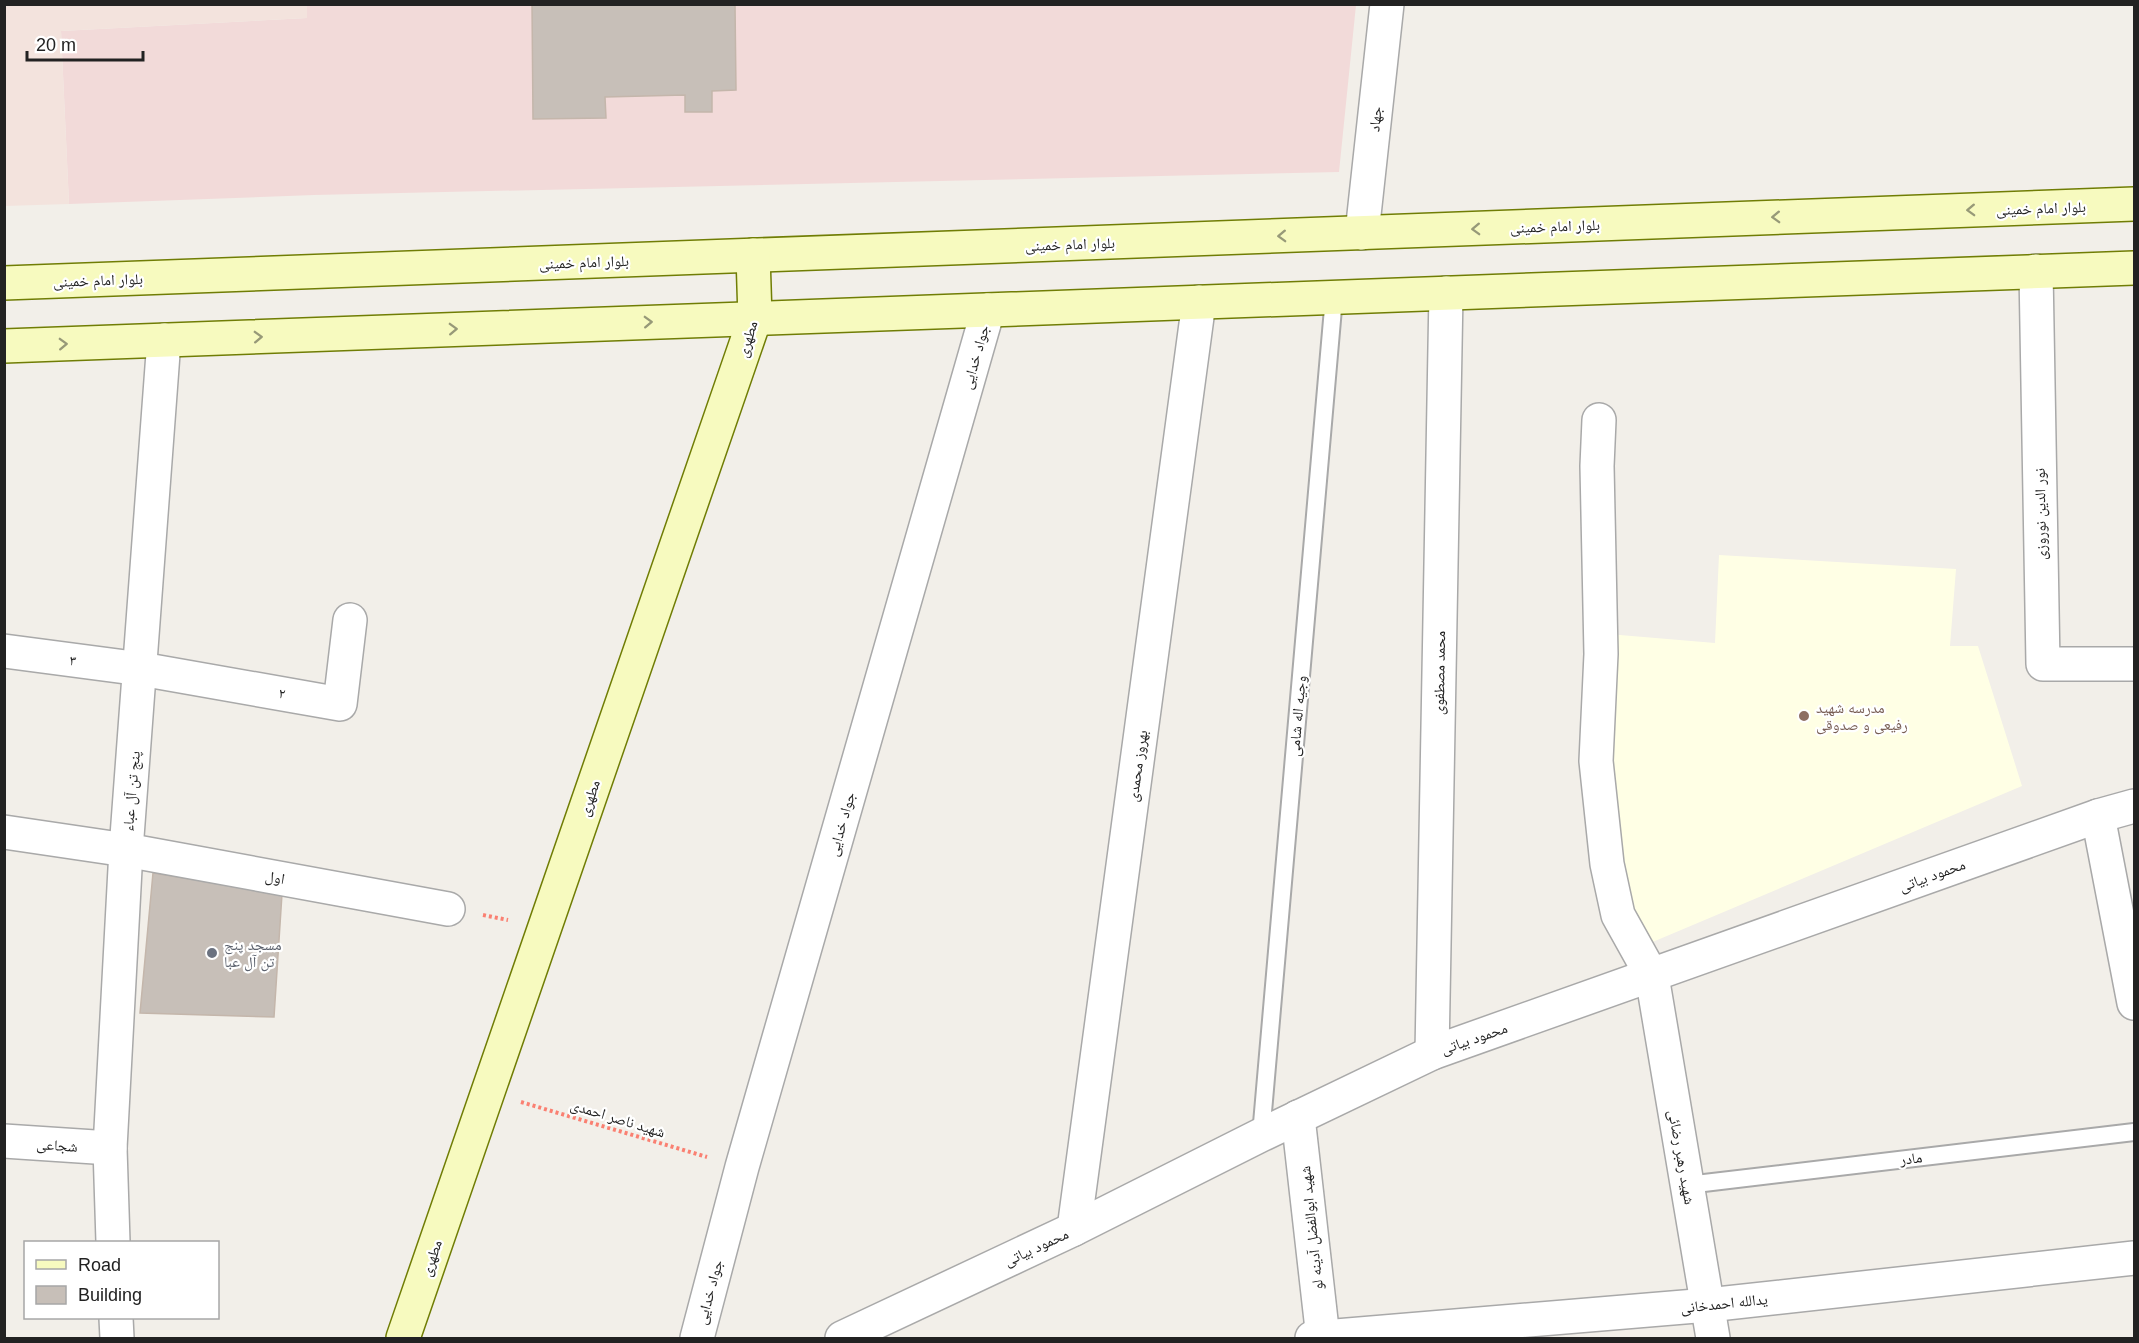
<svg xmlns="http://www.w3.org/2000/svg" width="2139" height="1343" font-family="Arial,'Noto Naskh Arabic',sans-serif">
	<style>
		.commercial { fill: #f2dad9 }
		.education { fill: #ffffe5 }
		.military { fill: #f3e3dd }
		.building { fill: #c7bfb8; stroke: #c4b6ab; stroke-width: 1.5 }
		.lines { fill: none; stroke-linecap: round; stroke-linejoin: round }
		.service-casing { stroke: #a9a9a9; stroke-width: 20 }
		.minor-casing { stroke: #a9a9a9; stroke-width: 36 }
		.tertiary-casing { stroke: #a9a9a9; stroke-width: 36 }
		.secondary-casing { stroke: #707d05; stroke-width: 36 }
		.path { stroke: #fa8072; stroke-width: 4; stroke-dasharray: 3 3; stroke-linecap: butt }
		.service { stroke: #fff; stroke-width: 16 }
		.minor { stroke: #fff; stroke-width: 33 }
		.tertiary { stroke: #fff; stroke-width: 33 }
		.secondary { stroke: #f7fabf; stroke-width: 33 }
		.oneway { stroke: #979978 }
		.education-dot { fill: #8d6e63; stroke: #fff; stroke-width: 2 }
		.worship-dot { fill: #6b7280; stroke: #fff; stroke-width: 2 }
		.labels { text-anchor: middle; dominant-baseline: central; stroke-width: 4.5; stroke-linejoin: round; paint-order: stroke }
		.street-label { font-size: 15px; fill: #222; stroke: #fff }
		.education-label { font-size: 15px; fill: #785e54; stroke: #fff; text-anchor: start }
		.worship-label { font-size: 15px; fill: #5b616d; stroke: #fff; text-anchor: start }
	</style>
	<rect width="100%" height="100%" fill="#f2efe9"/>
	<path class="commercial" d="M 307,4 L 1356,5 L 1339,172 L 314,195 L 69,204 L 61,31 L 307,18 Z"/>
	<path class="education" d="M 1719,555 L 1956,569 L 1950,646 L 1978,646 L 2022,786 L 1636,949 L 1609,834 L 1608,634 L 1715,643 Z"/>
	<path class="military" d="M 307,5 L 307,18 L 61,31 L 69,204 L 5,206 L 5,5 Z"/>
	<g class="building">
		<path d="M 532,4 L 735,4 L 736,90 L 712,91 L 712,112 L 685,112 L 685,95 L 605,97 L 606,118 L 533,119 Z"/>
		<path d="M 153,873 L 282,894 L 274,1017 L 140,1013 Z"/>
	</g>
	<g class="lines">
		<g class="service-casing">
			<g id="service">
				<path d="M 1261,1135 L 1334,297"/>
				<path d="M 1687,1185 L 2134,1132"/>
			</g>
		</g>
		<g class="minor-casing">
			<g id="minor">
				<path d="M 2036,271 L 2043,664 L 2134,664"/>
				<path d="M 1599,420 L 1597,466 L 1601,654 L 1596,761 L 1607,864 L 1618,915 L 1652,976 L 1713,1338"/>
				<path d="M 4,651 L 141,669 L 340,704 L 350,620"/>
				<path d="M 2098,816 L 2134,1003"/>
				<path d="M 4,832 L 126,850 L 448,909"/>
				<path d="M 1432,1053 L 1446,293"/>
				<path d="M 1298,1117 L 1323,1338"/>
				<path d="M 4,1141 L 110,1148"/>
				<path d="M 1074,1229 L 1199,302"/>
				<path d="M 113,1242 L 110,1148 L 126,850 L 164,340"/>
				<path d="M 116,1318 L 117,1338"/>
				<path d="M 697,1338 L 742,1167 L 988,310"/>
				<path d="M 1312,1338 L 1708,1305 L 2134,1258"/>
			</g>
		</g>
		<g class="tertiary-casing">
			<g id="tertiary">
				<path d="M 1362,233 L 1387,4"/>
				<path d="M 842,1338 L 1074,1229 L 1261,1135 L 1432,1053 L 2098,816 L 2134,806"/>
			</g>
		</g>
		<g class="secondary-casing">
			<g id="secondary">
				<path d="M 4,283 L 2134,204"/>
				<path d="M 4,346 L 2134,268"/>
				<path d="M 403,1338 L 755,318 L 753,255"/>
			</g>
		</g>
		<g class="path">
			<path d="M 483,915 L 508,920"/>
			<path d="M 521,1102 L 707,1157"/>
		</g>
		<use href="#service" class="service"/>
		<use href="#minor" class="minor"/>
		<use href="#tertiary" class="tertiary"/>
		<use href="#secondary" class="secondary"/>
	</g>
	<defs><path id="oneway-chevron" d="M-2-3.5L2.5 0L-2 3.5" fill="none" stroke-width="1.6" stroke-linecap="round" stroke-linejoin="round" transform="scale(1.5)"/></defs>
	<g class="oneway">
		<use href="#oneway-chevron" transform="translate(1971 210) rotate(178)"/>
		<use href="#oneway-chevron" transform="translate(1776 217) rotate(178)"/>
		<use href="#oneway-chevron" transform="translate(1476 229) rotate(178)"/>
		<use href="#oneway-chevron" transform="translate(1282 236) rotate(178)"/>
		<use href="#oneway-chevron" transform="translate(648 322) rotate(-2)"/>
		<use href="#oneway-chevron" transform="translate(453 329) rotate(-2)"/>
		<use href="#oneway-chevron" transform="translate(258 337) rotate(-2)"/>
		<use href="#oneway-chevron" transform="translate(63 344) rotate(-2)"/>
	</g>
	<circle class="education-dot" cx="1804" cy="716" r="6"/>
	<circle class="worship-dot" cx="212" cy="953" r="6"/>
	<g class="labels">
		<g class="street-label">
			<text transform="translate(1375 119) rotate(-84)">جهاد</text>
			<text transform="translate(2041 208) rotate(-2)">بلوار امام خمینی</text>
			<text transform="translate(1555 226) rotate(-2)">بلوار امام خمینی</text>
			<text transform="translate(1070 244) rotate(-2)">بلوار امام خمینی</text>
			<text transform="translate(584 262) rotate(-2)">بلوار امام خمینی</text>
			<text transform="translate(98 280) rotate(-2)">بلوار امام خمینی</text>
			<text transform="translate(747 339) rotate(-73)">مطهری</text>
			<text transform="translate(975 357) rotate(-74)">جواد خدایی</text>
			<text transform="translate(2040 514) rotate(-91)">نور الدین نوروزی</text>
			<text transform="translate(73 660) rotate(7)">۳</text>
			<text transform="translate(1439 673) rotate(-89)">محمد مصطفوی</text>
			<text transform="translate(282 693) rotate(10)">۲</text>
			<text transform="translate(1297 716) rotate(-85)">وجیه اله شامی</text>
			<text transform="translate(1137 766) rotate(-82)">بهروز محمدی</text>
			<text transform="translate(131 791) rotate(-85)">پنج تن آل عباء</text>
			<text transform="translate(589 798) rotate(-71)">مطهری</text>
			<text transform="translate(841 824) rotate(-74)">جواد خدایی</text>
			<text transform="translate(1932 875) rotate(-20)">محمود بیاتی</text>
			<text transform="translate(275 877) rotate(10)">اول</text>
			<text transform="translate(1474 1038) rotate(-19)">محمود بیاتی</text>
			<text transform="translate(618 1118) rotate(17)">شهید ناصر احمدی</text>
			<text transform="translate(57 1145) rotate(4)">شجاعی</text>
			<text transform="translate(1682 1157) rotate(80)">شهید رهبر رضائی</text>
			<text transform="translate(1911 1158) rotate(-7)">مادر</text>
			<text transform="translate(1311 1228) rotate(-96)">شهید ابوالفضل آدینه لو</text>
			<text transform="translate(1036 1247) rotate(-25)">محمود بیاتی</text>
			<text transform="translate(431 1258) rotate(-71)">مطهری</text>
			<text transform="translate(709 1292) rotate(-75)">جواد خدایی</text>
			<text transform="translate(1724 1303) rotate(-6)">یدالله احمدخانی</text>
		</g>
		<g class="education-label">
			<text x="1816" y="707">مدرسه شهید<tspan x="1816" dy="17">رفیعی و صدوقی</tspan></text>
		</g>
		<g class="worship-label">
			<text x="224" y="944">مسجد پنج<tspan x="224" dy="17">تن آل عبا</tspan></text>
		</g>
	</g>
	<rect width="2139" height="1343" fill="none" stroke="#222222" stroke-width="12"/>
	<rect x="24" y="1241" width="195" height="78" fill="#ffffff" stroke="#a7a7a7" stroke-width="1.5"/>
	<rect x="36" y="1260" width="30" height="9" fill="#f7fabf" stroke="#a7a7a7" stroke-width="1.5"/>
	<text x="78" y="1271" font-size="18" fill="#222222">Road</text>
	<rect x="36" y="1286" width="30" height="18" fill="#c7bfb8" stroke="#a7a7a7" stroke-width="1.5"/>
	<text x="78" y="1301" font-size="18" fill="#222222">Building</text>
	<path d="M27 51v9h116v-9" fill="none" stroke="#222222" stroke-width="3"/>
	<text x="36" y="51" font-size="18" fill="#222222" stroke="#ffffff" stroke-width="4.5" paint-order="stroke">20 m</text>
</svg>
